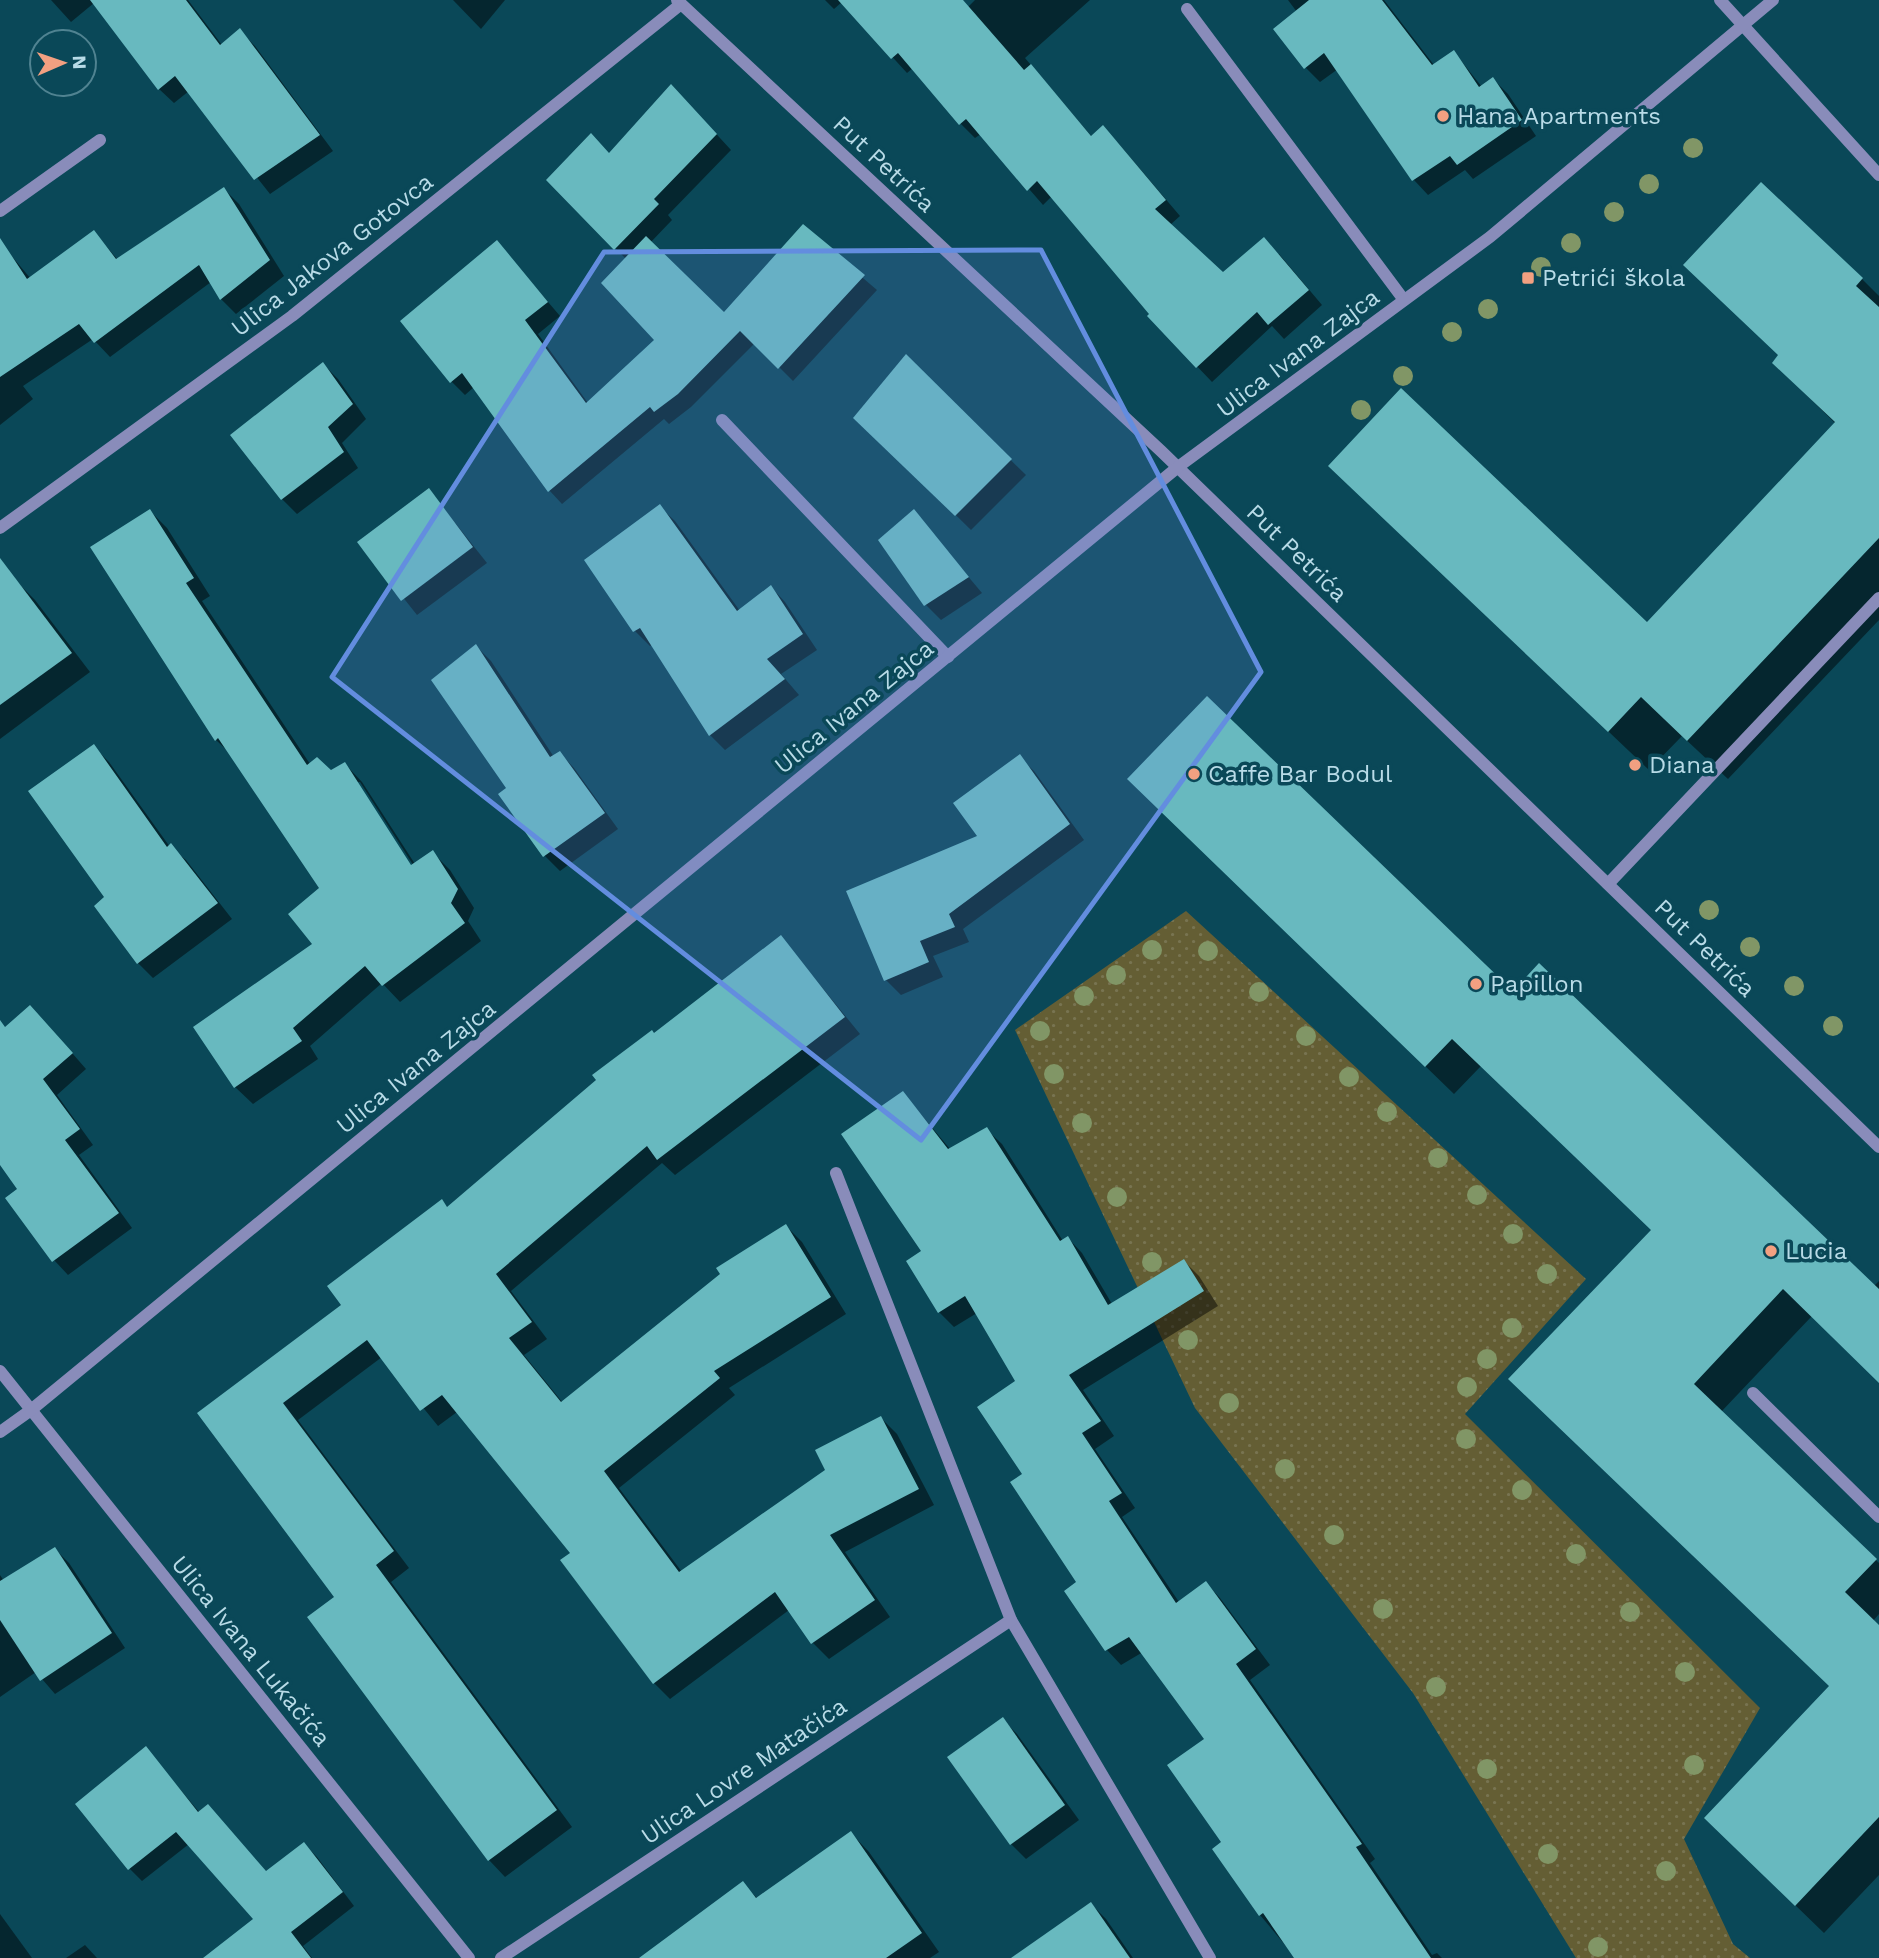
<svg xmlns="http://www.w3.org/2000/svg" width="1879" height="1958" font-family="'Work Sans',sans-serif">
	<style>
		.grass { fill: url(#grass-dots) }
		.shadow { fill: #0007; fill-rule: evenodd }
		.building { fill: #68b9bf }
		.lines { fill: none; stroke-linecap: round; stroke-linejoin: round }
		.minor { stroke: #898cba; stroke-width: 12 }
		.tree { fill: #819666 }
		.marked { fill: #638ddf; fill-opacity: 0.2; stroke: #638ddf; stroke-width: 5; stroke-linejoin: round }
		.poi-dot { fill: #f2a081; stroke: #0a4858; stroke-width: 2.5 }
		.labels { text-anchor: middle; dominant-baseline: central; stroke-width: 7; stroke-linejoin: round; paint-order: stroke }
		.poi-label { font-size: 24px; fill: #b8dbe7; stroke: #0a4858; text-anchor: start }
		.street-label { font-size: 24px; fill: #b8dbe7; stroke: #0a4858 }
	</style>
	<defs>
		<pattern id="grass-dots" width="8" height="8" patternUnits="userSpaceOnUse" patternTransform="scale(1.75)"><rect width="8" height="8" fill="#645e34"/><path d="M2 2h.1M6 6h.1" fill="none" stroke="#787451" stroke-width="1.8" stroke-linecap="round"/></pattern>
	</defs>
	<rect width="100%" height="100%" fill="#0a4858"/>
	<path class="grass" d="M 1186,911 L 1586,1279 L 1465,1414 L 1760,1708 L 1684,1839 L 1733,1944 L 1750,1958 L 1576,1958 L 1413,1693 L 1195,1408 L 1015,1030 Z"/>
	<g class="shadow">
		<path d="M 51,0 L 188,0 L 222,45 L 240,31 L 255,46 L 333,151 L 270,194 L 189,91 L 174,103 L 159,89 L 94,3 L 71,22 Z"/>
		<path d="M 453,0 L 505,0 L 481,29 Z"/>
		<path d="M 825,0 L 951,0 L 968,7 L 975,0 L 1090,0 L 1025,58 L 1092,137 L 1103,128 L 1118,143 L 1180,216 L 1170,225 L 1223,274 L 1279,254 L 1322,305 L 1284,339 L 1272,326 L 1212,382 L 1149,316 L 1151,314 L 1052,196 L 1043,205 L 981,134 L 975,138 L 961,124 L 913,68 L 907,73 L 842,2 L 834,9 Z"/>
		<path d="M 1288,0 L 1384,0 L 1434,65 L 1454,52 L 1482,87 L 1493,79 L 1508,94 L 1536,136 L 1473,179 L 1465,170 L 1428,195 L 1414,180 L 1338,69 L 1320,82 L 1306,68 L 1297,12 Z"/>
		<path d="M 686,101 L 731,150 L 668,215 L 672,220 L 650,243 L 724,315 L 803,227 L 877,290 L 793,381 L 755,343 L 691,407 L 669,424 L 664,419 L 562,504 L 549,490 L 474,387 L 465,395 L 451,381 L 497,242 L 560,316 L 538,334 L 588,403 L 656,340 L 626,259 L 548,180 L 609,155 Z"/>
		<path d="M 224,189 L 239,204 L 284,276 L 236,314 L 221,299 L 211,282 L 110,357 L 93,339 L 23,386 L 33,399 L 0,425 L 0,250 L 4,247 L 31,279 L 94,232 L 118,260 Z"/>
		<path d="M 1685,265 L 1862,279 L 1879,296 L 1879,620 L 1728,779 L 1682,736 L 1649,770 L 1370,505 L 1647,624 L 1836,424 L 1774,363 L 1780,356 Z"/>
		<path d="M 906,357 L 1026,475 L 971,530 L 856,417 Z"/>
		<path d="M 323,364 L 338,379 L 366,419 L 342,443 L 358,468 L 297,514 L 282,499 Z"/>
		<path d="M 429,490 L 487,563 L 417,615 L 359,542 Z"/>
		<path d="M 660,507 L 675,521 L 740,611 L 771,587 L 785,602 L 817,650 L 781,674 L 799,695 L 725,750 L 710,735 L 653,644 L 650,646 L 635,631 L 586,561 Z"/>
		<path d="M 150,511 L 167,528 L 210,596 L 202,601 L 310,764 L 331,772 L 345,764 L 362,782 L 415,864 L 433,853 L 450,870 L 474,908 L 468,921 L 481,941 L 400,1002 L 382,983 L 310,1046 L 318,1059 L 253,1104 L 235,1087 L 314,945 L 322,888 L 233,756 L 216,740 ZM 355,782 L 360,782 L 417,871 L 414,873 Z"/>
		<path d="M 914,512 L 982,593 L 941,620 L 926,605 Z"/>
		<path d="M 16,581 L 35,600 L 90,672 L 0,739 L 0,595 Z"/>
		<path d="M 476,646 L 491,661 L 554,757 L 560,753 L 574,768 L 618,829 L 560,871 L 545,856 L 501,794 L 509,789 Z"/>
		<path d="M 94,747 L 109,762 L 170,847 L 186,860 L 232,919 L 153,978 L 138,963 L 96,906 L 106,898 Z"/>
		<path d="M 1019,757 L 1034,771 L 1084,840 L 963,929 L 969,942 L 933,956 L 943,977 L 901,995 L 886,980 L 980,837 Z"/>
		<path d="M 1158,807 L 1513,994 L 1874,1286 L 1879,1281 L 1879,1381 L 1812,1316 L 1721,1412 L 1879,1563 L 1879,1614 L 1873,1621 L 1879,1627 L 1879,1875 L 1824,1933 L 1734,1846 L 1831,1687 L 1539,1407 L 1653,1230 L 1481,1066 L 1454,1094 Z"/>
		<path d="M 781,937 L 860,1034 L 675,1175 L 662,1163 L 511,1291 L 547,1339 L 524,1355 L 563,1403 L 786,1226 L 802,1242 L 846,1314 L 729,1388 L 735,1395 L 619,1488 L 682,1572 L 827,1470 L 881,1418 L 897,1434 L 934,1505 L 845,1552 L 890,1617 L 829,1659 L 813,1643 L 789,1610 L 670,1699 L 654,1683 L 572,1553 L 457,1412 L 438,1426 L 382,1357 L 298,1420 L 409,1568 L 391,1582 L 572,1827 L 505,1877 L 489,1860 L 336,1597 L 200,1413 L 343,1305 L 448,1208 L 655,1035 Z"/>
		<path d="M 45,1022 L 86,1069 L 57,1095 L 93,1145 L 79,1155 L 132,1228 L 68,1275 L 54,1260 L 20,1189 L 0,1162 L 0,1033 Z"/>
		<path d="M 903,1093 L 950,1149 L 987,1130 L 1002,1144 L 1063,1241 L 1068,1238 L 1082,1253 L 1112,1304 L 1184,1261 L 1199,1276 L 1218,1306 L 1083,1390 L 1114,1436 L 1095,1449 L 1135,1508 L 1122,1517 L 1179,1602 L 1206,1583 L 1220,1598 L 1270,1665 L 1250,1680 L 1375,1859 L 1370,1863 L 1432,1955 L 1437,1953 L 1442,1958 L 1296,1958 L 1260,1915 L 1223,1843 L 1206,1739 L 1143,1652 L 1121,1665 L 1107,1650 L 1078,1583 L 1025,1475 L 1017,1382 L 977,1313 L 954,1327 L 939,1312 L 923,1252 Z"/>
		<path d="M 55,1549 L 69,1563 L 125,1648 L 55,1694 L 36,1672 L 0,1697 L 0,1575 L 4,1581 Z"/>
		<path d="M 1002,1719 L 1017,1734 L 1079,1820 L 1026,1859 L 1011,1844 Z"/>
		<path d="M 146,1749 L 200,1813 L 267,1873 L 304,1844 L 317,1857 L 354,1906 L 303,1946 L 312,1958 L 223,1958 L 256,1920 L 189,1844 L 142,1881 L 129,1868 Z"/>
		<path d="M 851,1833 L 869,1852 L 939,1952 L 930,1958 L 739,1958 L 742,1883 L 758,1899 Z"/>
		<path d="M 1091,1904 L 1106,1919 L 1133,1958 L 1021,1958 Z"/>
		<path d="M 0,1914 L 32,1958 L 0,1958 Z"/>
		<path d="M 85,1945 L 97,1958 L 66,1958 Z"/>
	</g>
	<g class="building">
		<path d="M 90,0 L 186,0 L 220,45 L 240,28 L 320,135 L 254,180 L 175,76 L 158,90 Z"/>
		<path d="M 838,0 L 963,0 L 1024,70 L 1031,64 L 1091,136 L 1103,125 L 1166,200 L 1155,209 L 1223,272 L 1264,237 L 1309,290 L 1268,325 L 1257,312 L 1196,368 L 1147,316 L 1149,314 L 1037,181 L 1027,191 L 966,119 L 959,125 L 898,53 L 891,59 Z"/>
		<path d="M 1309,0 L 1382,0 L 1432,65 L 1454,50 L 1479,87 L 1493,77 L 1522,120 L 1457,165 L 1450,156 L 1412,181 L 1324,53 L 1304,69 L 1273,29 Z"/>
		<path d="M 671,84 L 717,134 L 654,199 L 659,204 L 614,250 L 546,180 L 591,133 L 609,153 Z"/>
		<path d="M 1761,182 L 1863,278 L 1856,286 L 1879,307 L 1879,538 L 1687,741 L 1641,697 L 1608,732 L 1328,466 L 1401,388 L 1647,622 L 1835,422 L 1772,363 L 1778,355 L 1683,265 Z"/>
		<path d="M 224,187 L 270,260 L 220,300 L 199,265 L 94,343 L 79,324 L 0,377 L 0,238 L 27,279 L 94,230 L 116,259 Z"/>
		<path d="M 803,224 L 865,275 L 778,369 L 740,331 L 678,394 L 654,412 L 650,407 L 548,492 L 462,373 L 450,383 L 400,321 L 497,240 L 548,302 L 525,320 L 586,403 L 654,340 L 601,283 L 646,236 L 724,312 Z"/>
		<path d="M 906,354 L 1012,459 L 955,516 L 853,418 Z"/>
		<path d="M 323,362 L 353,404 L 328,427 L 344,452 L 281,500 L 230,435 Z"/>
		<path d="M 429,488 L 473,547 L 401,601 L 357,542 Z"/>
		<path d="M 660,504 L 737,611 L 771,585 L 803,634 L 767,659 L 785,679 L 709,736 L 640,628 L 633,632 L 584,560 Z"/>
		<path d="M 150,509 L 194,578 L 186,583 L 307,765 L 317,757 L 331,770 L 345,762 L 411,865 L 433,850 L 458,889 L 451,903 L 465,923 L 382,986 L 365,966 L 293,1028 L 302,1041 L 234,1088 L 193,1027 L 312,944 L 288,914 L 319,888 L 218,738 L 215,741 L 90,547 Z"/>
		<path d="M 914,509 L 969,577 L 924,606 L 878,540 Z"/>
		<path d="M 0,558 L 72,653 L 0,705 Z"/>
		<path d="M 476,644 L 550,757 L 560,751 L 605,813 L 543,857 L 498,794 L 506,788 L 431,680 Z"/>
		<path d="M 1207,696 L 1513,991 L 1539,963 L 1879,1289 L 1879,1383 L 1783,1289 L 1694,1384 L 1877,1559 L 1845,1592 L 1879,1625 L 1879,1817 L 1795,1906 L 1704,1818 L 1829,1686 L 1508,1379 L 1651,1230 L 1452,1039 L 1425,1067 L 1127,779 Z"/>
		<path d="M 94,744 L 167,847 L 171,843 L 218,903 L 137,964 L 94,906 L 104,897 L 28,791 Z"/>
		<path d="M 1020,754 L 1070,824 L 949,914 L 955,927 L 920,941 L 929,962 L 884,981 L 846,891 L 977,836 L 953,803 Z"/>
		<path d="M 781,935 L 845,1017 L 657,1160 L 647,1146 L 496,1274 L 532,1322 L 509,1338 L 561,1402 L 720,1274 L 716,1268 L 786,1224 L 831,1297 L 714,1371 L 720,1378 L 604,1471 L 679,1572 L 825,1470 L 815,1450 L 881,1416 L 919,1489 L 830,1535 L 875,1600 L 811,1644 L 775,1592 L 653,1684 L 560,1560 L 570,1553 L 442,1395 L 420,1411 L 367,1340 L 283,1403 L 394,1551 L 376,1565 L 557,1810 L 488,1861 L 307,1617 L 334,1597 L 197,1413 L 341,1305 L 327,1286 L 442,1199 L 447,1207 L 596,1080 L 592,1075 L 652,1030 L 654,1033 Z"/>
		<path d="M 30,1005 L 73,1053 L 43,1079 L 80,1129 L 65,1140 L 119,1213 L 52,1262 L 5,1198 L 17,1189 L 0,1165 L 0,1020 L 5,1027 Z"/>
		<path d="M 903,1091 L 948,1149 L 987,1127 L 1060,1241 L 1068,1236 L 1108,1305 L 1184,1259 L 1204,1291 L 1069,1375 L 1101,1421 L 1082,1433 L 1122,1493 L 1109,1501 L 1176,1603 L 1206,1581 L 1256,1649 L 1236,1664 L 1362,1844 L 1356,1847 L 1431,1958 L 1294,1958 L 1263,1913 L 1259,1916 L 1212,1849 L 1221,1842 L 1167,1765 L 1204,1739 L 1129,1637 L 1105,1651 L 1064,1591 L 1076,1582 L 1010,1482 L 1022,1474 L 977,1407 L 1015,1381 L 965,1296 L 938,1313 L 906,1261 L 921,1251 L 841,1134 Z"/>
		<path d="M 55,1547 L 112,1633 L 40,1681 L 0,1620 L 0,1581 Z"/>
		<path d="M 1003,1717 L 1065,1805 L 1010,1845 L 947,1757 Z"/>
		<path d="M 146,1746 L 198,1812 L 208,1804 L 266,1871 L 304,1842 L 343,1892 L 291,1932 L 311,1958 L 203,1958 L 253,1919 L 176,1832 L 128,1870 L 75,1804 Z"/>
		<path d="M 851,1831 L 922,1933 L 886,1958 L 639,1958 L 743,1881 L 756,1898 Z"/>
		<path d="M 1091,1902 L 1130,1958 L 1011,1958 Z"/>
	</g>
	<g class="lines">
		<g class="minor">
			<path d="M 677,0 L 1161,451 L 1879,1147"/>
			<path d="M 1720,0 L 1879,175"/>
			<path d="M 1187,9 L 1404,300"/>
			<path d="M 0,211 L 100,140"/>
			<path d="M 722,420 L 948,657"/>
			<path d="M 0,528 L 292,316 L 681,4"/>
			<path d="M 1608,884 L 1879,598"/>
			<path d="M 836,1173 L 1011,1620 L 1210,1958"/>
			<path d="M 0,1371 L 469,1958"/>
			<path d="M 1753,1393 L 1879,1517"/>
			<path d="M 0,1432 L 31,1410 L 1178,467 L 1490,237 L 1773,0"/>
			<path d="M 501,1958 L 1011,1620"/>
		</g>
	</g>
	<g class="tree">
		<circle cx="1693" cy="148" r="10"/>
		<circle cx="1649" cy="184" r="10"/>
		<circle cx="1614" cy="212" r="10"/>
		<circle cx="1571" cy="243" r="10"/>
		<circle cx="1541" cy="267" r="10"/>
		<circle cx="1488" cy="309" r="10"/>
		<circle cx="1452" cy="332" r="10"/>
		<circle cx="1403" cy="376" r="10"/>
		<circle cx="1361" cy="410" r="10"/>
		<circle cx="1709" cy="910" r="10"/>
		<circle cx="1750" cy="947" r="10"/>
		<circle cx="1152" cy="950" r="10"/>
		<circle cx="1208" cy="951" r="10"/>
		<circle cx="1116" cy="975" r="10"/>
		<circle cx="1794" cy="986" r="10"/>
		<circle cx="1259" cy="992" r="10"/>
		<circle cx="1084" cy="996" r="10"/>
		<circle cx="1833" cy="1026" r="10"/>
		<circle cx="1040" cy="1031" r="10"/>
		<circle cx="1306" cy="1036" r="10"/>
		<circle cx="1054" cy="1074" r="10"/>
		<circle cx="1349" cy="1077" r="10"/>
		<circle cx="1387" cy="1112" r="10"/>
		<circle cx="1082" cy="1123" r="10"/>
		<circle cx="1438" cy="1158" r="10"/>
		<circle cx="1477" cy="1195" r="10"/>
		<circle cx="1117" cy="1197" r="10"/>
		<circle cx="1513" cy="1234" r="10"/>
		<circle cx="1152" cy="1262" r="10"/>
		<circle cx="1547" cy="1274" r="10"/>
		<circle cx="1512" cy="1328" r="10"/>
		<circle cx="1188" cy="1340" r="10"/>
		<circle cx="1487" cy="1359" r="10"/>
		<circle cx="1467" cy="1387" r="10"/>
		<circle cx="1229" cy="1403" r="10"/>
		<circle cx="1466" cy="1439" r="10"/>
		<circle cx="1285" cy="1469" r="10"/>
		<circle cx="1522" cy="1490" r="10"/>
		<circle cx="1334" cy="1535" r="10"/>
		<circle cx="1576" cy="1554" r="10"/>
		<circle cx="1383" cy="1609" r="10"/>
		<circle cx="1630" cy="1612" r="10"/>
		<circle cx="1685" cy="1672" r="10"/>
		<circle cx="1436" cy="1687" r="10"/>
		<circle cx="1694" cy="1765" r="10"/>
		<circle cx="1487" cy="1769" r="10"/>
		<circle cx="1548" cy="1854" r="10"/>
		<circle cx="1666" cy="1871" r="10"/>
		<circle cx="1598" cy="1947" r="10"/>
	</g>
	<path class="marked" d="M 1041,250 L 1261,672 L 921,1140 L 332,677 L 604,252 Z"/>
	<g class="poi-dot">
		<circle cx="1443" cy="116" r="7"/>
		<rect x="1521" y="271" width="14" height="14" rx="3.5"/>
		<circle cx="1635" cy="765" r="7"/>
		<circle cx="1194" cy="774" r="7"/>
		<circle cx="1476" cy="984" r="7"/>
		<circle cx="1771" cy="1251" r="7"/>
	</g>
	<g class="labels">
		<g class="poi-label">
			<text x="1457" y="116">Hana Apartments</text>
			<text x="1542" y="278">Petrići škola</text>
			<text x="1649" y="765">Diana</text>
			<text x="1208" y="774">Caffe Bar Bodul</text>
			<text x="1490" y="984">Papillon</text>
			<text x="1785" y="1251">Lucia</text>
		</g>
		<g class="street-label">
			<text transform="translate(884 164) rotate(43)">Put Petrića</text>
			<text transform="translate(332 255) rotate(-38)">Ulica Jakova Gotovca</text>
			<text transform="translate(1298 353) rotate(-37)">Ulica Ivana Zajca</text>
			<text transform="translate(1297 553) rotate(44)">Put Petrića</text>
			<text transform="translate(854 707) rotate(-39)">Ulica Ivana Zajca</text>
			<text transform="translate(1705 948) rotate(44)">Put Petrića</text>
			<text transform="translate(416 1067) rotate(-39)">Ulica Ivana Zajca</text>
			<text transform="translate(251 1651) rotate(51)">Ulica Ivana Lukačića</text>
			<text transform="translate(744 1771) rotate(-34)">Ulica Lovre Matačića</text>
		</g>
	</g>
	<g transform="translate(63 63) rotate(88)"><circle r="33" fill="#0a4858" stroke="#508391" stroke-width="2"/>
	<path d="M0-5L12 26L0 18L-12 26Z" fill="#f2a081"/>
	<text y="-10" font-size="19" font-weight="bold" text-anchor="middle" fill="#b8dbe7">N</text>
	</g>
</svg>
